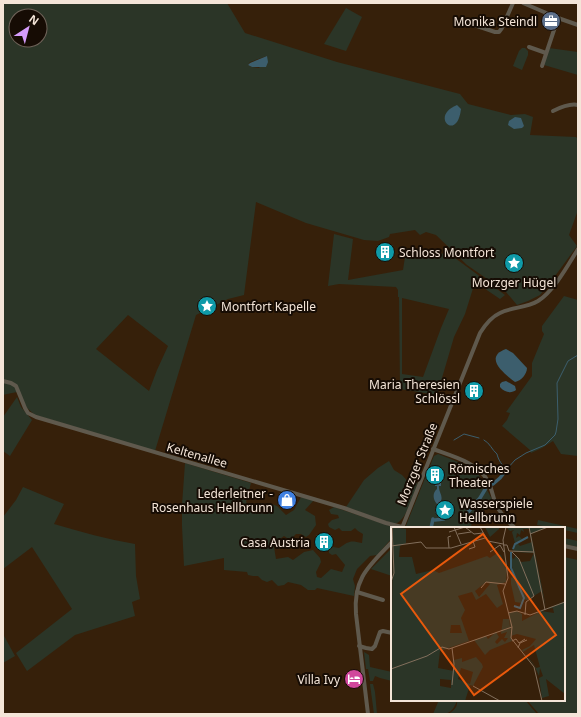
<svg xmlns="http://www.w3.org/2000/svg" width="581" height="717" font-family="'Noto Sans',sans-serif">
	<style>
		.green { fill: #2b3527; fill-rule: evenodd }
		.water { fill: #3c5e6d }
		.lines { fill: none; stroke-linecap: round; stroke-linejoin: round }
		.stream { stroke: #3c5e6d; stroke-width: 1 }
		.canal { stroke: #3c5e6d; stroke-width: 3.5 }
		.minor { stroke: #5f594d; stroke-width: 4 }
		.labels { text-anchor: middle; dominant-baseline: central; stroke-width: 4; stroke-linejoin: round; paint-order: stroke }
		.poi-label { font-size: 12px; fill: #f4e5d8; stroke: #160c04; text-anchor: end }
		.street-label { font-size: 12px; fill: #f4e5d8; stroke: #160c04 }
		.inset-river { fill: none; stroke: #3c5e6d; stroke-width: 2 }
		.inset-road { fill: none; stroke: #826f5c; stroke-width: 1 }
		.view { fill: #e8590c; fill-opacity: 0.15; stroke: #e8590c; stroke-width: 2 }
		.inset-edge { fill: none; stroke: #f4e5d8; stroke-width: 2 }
	</style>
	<rect width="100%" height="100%" fill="#36200a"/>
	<g class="green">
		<path d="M 3,3 L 227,3 L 245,33 L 337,62 L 460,94 L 468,104 L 511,115 L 525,114 L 533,117 L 530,135 L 576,137 L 578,139 L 578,210 L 569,235 L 577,246 L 558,272 L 540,295 L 528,301 L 517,305 L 506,292 L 467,265 L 436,235 L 426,232 L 420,235 L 415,230 L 390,234 L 389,237 L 378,241 L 364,240 L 306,223 L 256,202 L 244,295 L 228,299 L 196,315 L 155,451 L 35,415 L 27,408 L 17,392 L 7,394 L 3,395 ZM 16,16 L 40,16 L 40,40 L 16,40 ZM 267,56 L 259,68 L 252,67 L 248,65 L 250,62 ZM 128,315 L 168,346 L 157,370 L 149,391 L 96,349 Z"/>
		<path d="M 346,8 L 362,17 L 346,51 L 324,44 Z"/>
		<path d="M 522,48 L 525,48 L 528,51 L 528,55 L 522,70 L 513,66 L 519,51 Z"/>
		<path d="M 549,48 L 578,52 L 578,75 L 544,65 Z"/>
		<path d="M 334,234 L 353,239 L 348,280 L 403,270 L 405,257 L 424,252 L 447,254 L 455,258 L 505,295 L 500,299 L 475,282 L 465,314 L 454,337 L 437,395 L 400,389 L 399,297 L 398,297 L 398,290 L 396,287 L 339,284 L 328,286 ZM 402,298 L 449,309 L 441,328 L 423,377 L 402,374 Z"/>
		<path d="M 564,296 L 578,300 L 578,456 L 561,454 L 553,441 L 542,448 L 531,453 L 530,450 L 502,426 L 507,420 L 510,413 L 506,412 L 532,376 L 532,363 L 544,334 L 542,331 L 542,326 Z"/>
		<path d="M 17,397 L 21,407 L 32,420 L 10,456 L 3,451 L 3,417 Z"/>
		<path d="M 438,454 L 466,465 L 465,467 L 466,467 L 464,470 L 471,474 L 473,471 L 479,475 L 494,503 L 471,519 L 472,521 L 471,528 L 405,528 L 434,456 Z"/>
		<path d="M 389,461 L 394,470 L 402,475 L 412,486 L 418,482 C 415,491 406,523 394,524 C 392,524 390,523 388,522 L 346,507 L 364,480 L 378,468 Z"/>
		<path d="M 185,463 L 251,483 L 246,502 C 250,507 255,508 260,503 L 264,504 L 267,506 L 272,504 L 277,506 L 286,515 L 294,510 L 301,497 L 314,500 L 305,510 L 315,516 L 316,525 L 309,535 L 306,537 L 301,534 L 296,534 L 292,538 L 287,538 L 284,536 L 277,541 L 273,541 L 276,559 L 288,557 L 293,560 L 304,552 L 313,550 L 320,558 L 321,562 L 316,572 L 317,577 L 321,578 L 331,569 L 342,572 L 345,565 L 336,554 L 332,555 L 329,553 L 329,550 L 333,547 L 339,548 C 349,541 350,540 362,543 L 363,534 L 358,531 L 355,528 L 351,531 L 342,531 L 339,528 L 335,530 L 329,527 L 328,524 L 332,520 L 339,518 L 338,515 L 331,514 L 329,510 L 334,507 L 390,526 L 392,530 L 392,538 L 377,555 L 370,556 L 357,569 L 353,579 L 355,586 L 354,596 L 317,588 L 315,590 L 308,590 L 301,585 L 288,582 L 284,585 L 278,586 L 272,580 L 267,582 L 262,580 L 258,576 L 253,576 L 248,575 L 247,572 L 224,570 L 224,558 L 184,566 L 182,526 L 182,505 Z"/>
		<path d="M 23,487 L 64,504 L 54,524 C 81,532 107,539 135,544 L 136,576 L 140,599 L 132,602 L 135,616 L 75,635 L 27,671 L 16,653 L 72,609 L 32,547 L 3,569 L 3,517 L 16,500 Z"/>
		<path d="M 538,520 L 578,529 L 578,533 L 564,530 L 564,528 L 554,528 L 537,525 Z"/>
		<path d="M 564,538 L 578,541 L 578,547 L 564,544 Z"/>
		<path d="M 392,548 L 392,576 L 371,569 Z"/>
		<path d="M 564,557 L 578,560 L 578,714 L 539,714 L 527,700 L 564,700 Z"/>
		<path d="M 3,634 L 15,656 L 3,663 Z"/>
		<path d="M 364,652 L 369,655 L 370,667 L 392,672 L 392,681 L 380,678 L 375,676 L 373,681 L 370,681 L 368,669 L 366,669 Z"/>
		<path d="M 370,684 L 373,684 L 375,692 L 377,714 L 374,714 Z"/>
		<path d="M 439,700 L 457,700 L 457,701 C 451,715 447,714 433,714 Z"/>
		<path d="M 457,700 L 525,700 L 537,714 L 448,714 C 454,711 458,707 457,700 Z"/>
	</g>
	<g class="water">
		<path d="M 267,56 L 268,62 L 266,67 L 252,67 L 248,65 L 250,63 Z"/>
		<path d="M 457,105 L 461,109 C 457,143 429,116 457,105 Z"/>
		<path d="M 515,117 L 521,118 L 524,126 L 522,128 L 514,129 L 508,125 L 509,121 Z"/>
		<path d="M 506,349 L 513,353 L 527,368 C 527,374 521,381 515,382 C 504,374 483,357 506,349 Z"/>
		<path d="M 506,381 L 515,386 L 516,390 C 511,394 504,392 500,387 L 500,384 L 502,382 Z"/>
		<path d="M 437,479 L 439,479 L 439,480 L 441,480 L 441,486 L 439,486 C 438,493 446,497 438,505 L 438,508 L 440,508 L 440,513 L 438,514 L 438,516 L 437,516 L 437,513 L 435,513 L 435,508 L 437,508 L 437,504 C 433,500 432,493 437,489 L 437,486 L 435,486 L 435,480 L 437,480 Z"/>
	</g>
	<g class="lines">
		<g class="stream">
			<path d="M 454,440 L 464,434 L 479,438"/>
			<path d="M 484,440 C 490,443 492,450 497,454 C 498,459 502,466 507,469 L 515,460 L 526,453 L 545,445 L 555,435 L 556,432 L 558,419 L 557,383 L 568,361 L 578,355"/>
		</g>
		<g class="canal">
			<path d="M 493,484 L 500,478 L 507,469"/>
			<path d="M 464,517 L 480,498 L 486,488"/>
			<path d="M 435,520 L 444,519"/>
			<path d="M 431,528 L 433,519"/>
		</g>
		<g class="minor">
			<path d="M 523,3 L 558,18 L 578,25"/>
			<path d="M 465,22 L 495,32 L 499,32 L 502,28 L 513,3"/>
			<path d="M 529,47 L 546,53"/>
			<path d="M 542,66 L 558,18"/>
			<path d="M 553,111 C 561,107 570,103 578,105"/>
			<path d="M 3,381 L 11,383 L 16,386 L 25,408 L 28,413 L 36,417 L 344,508 L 386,523 L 402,527"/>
			<path d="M 433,449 C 452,456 477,462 488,481 C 492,489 493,498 497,507 C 502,515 508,522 515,528"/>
			<path d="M 402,528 L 480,333 C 485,325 491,317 500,313 C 512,307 526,308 538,301 C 554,291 568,265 578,249"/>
			<path d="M 564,546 L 578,549"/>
			<path d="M 357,592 L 383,600"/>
			<path d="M 359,646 L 366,648 L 372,649 L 375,646 L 380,632 L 383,631 L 392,633"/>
			<path d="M 368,714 L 356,614 C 353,578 369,566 392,542"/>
		</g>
	</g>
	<defs>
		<g id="office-disc" transform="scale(1)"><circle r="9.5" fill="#5c6f8a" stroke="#160c04"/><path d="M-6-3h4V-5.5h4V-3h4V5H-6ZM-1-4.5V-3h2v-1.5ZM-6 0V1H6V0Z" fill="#fff"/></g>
		<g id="building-disc" transform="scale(1)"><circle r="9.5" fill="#0f9aa8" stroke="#160c04"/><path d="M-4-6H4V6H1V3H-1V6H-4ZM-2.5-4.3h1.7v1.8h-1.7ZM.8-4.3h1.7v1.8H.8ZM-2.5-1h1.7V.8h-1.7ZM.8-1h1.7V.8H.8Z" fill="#fff"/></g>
		<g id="sight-disc" transform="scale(1)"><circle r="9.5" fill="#0f9aa8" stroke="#160c04"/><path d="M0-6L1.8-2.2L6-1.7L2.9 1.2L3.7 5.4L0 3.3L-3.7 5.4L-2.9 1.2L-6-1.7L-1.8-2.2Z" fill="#fff"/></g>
		<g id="shop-disc" transform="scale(1)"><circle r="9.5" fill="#3f7fe0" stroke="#160c04"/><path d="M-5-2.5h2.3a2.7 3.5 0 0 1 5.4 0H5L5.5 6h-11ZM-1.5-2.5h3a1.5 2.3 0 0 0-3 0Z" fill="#fff"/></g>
		<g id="hotel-disc" transform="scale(1)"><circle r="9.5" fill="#d1479c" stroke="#160c04"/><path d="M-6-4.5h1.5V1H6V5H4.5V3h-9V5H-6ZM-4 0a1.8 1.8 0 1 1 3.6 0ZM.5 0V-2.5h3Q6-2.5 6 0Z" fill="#fff"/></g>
	</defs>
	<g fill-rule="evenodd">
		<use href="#office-disc" x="551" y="21"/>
		<use href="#building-disc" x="385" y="252"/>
		<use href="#sight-disc" x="514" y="263"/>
		<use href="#sight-disc" x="207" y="306"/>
		<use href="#building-disc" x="474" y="391"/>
		<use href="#building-disc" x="435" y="475"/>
		<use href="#shop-disc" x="287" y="500"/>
		<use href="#sight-disc" x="445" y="510"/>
		<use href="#building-disc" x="324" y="542"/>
		<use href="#hotel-disc" x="354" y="679"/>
	</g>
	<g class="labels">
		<g class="poi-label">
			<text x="537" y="21">Monika Steindl</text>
			<text x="399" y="252" text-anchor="start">Schloss Montfort</text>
			<text x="514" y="282" text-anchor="middle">Morzger Hügel</text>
			<text x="221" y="306" text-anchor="start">Montfort Kapelle</text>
			<text x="460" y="384">Maria Theresien<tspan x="460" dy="14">Schlössl</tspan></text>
			<text x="449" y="468" text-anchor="start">Römisches<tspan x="449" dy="14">Theater</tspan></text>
			<text x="273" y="493">Lederleitner -<tspan x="273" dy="14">Rosenhaus Hellbrunn</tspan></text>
			<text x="459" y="503" text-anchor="start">Wasserspiele<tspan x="459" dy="14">Hellbrunn</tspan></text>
			<text x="310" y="542">Casa Austria</text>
			<text x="340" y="679">Villa Ivy</text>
		</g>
		<g class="street-label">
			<text transform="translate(197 455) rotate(16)">Keltenallee</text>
			<text transform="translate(417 464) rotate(-68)">Morzger Straße</text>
		</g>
	</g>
	<g transform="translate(391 527)">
		<rect width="174" height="174" fill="#36200a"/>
		<path d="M 2,0 L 15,2 L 15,16 L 9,19 L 8,30 L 21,30 L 25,47 L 42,43 L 48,46 L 96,29 L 99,31 L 105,27 L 110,28 L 116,42 L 115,55 L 106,58 L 112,77 L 106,81 L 95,67 L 85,73 L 81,65 L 67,69 L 74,83 L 70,91 L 78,114 L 49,124 L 47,141 L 63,144 L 63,133 L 71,131 L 71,135 L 85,130 L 91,137 L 92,140 L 82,159 L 79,158 L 74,174 L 0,174 ZM 95,55 L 99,57 L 88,70 L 84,64 ZM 60,98 L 69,98 L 71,106 L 59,106 ZM 70,141 L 82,145 L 79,157 L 67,152 ZM 49,152 L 60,153 L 60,161 L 49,159 ZM 94,0 L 108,0 L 108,2 L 99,10 ZM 115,0 L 157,0 L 140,7 L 155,80 L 151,64 L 136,73 L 133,72 L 131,76 L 124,75 L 120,57 L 120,51 L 123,49 L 119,30 L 123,32 L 125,28 L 130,35 L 139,34 L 143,26 L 124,25 L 121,22 L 126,16 L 129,19 L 141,15 L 138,2 L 132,2 L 133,5 L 130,3 L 129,8 L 126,6 L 125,11 L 128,9 L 131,12 L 124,16 L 121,5 L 123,3 L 119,4 ZM 174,74 L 174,121 L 172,120 L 174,122 L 174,167 L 155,152 L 158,169 L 151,171 L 148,151 L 152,149 L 149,141 L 148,149 L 143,138 L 132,125 L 142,136 L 145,141 L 149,140 L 143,118 L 132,125 L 131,123 L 139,119 L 145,112 L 126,107 L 120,109 L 118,86 L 125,84 L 131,87 L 131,94 L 150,84 L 163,86 L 162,81 L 156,82 ZM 112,92 L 118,92 L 121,114 L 99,123 L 94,128 L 83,113 L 95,109 L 97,112 L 105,105 L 108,110 L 104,115 L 106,117 L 111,112 L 114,115 L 117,111 L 113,111 L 116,105 L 110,107 Z" fill="#2b3527" fill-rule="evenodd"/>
		<path class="inset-river" d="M 122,22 L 124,17 L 137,10M 120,25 L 120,41 L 133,71 L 129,81 L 123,79"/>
		<path class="inset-road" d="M 63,0 L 70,17M 74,0 L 83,7 L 92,6M 89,0 L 97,14 L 112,17M 115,0 L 112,13 L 117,51 L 112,64 L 121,100 L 120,111 L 143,140 L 151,174M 138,0 L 154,83M 58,5 L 74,0M 67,7 L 80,5M 139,7 L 157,0M 112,18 L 116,18 L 118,24 L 143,25M 0,19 L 30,15 L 35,21 L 60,21 L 94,11M 58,21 L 57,10 L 60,9M 78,22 L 84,20 L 82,14M 99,25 L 109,18 L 113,25M 121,25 L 128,32 L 143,69 L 135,75 L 134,88M 0,55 L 3,46 L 1,0M 90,61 L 95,55 L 114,57M 117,86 L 126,84 L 139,88 L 174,75M 121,114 L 125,112 L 128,116 L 134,112M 61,121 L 63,137 L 61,158M 127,121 L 129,116 L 136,113M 0,142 L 36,129 L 51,120 L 58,122 L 121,100M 82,159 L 109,174"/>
		<path class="view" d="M 92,7 L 165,108 L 83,168 L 10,67 Z"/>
		<rect width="174" height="174" class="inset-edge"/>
	</g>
	<rect width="581" height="717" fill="none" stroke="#f4e5d8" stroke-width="8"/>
	<g transform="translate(28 28) rotate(36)"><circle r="19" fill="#160c04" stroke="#6f6359"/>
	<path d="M0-3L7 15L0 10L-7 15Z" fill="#d59cfb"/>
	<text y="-6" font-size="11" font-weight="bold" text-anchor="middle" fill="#f4e5d8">N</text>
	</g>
</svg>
